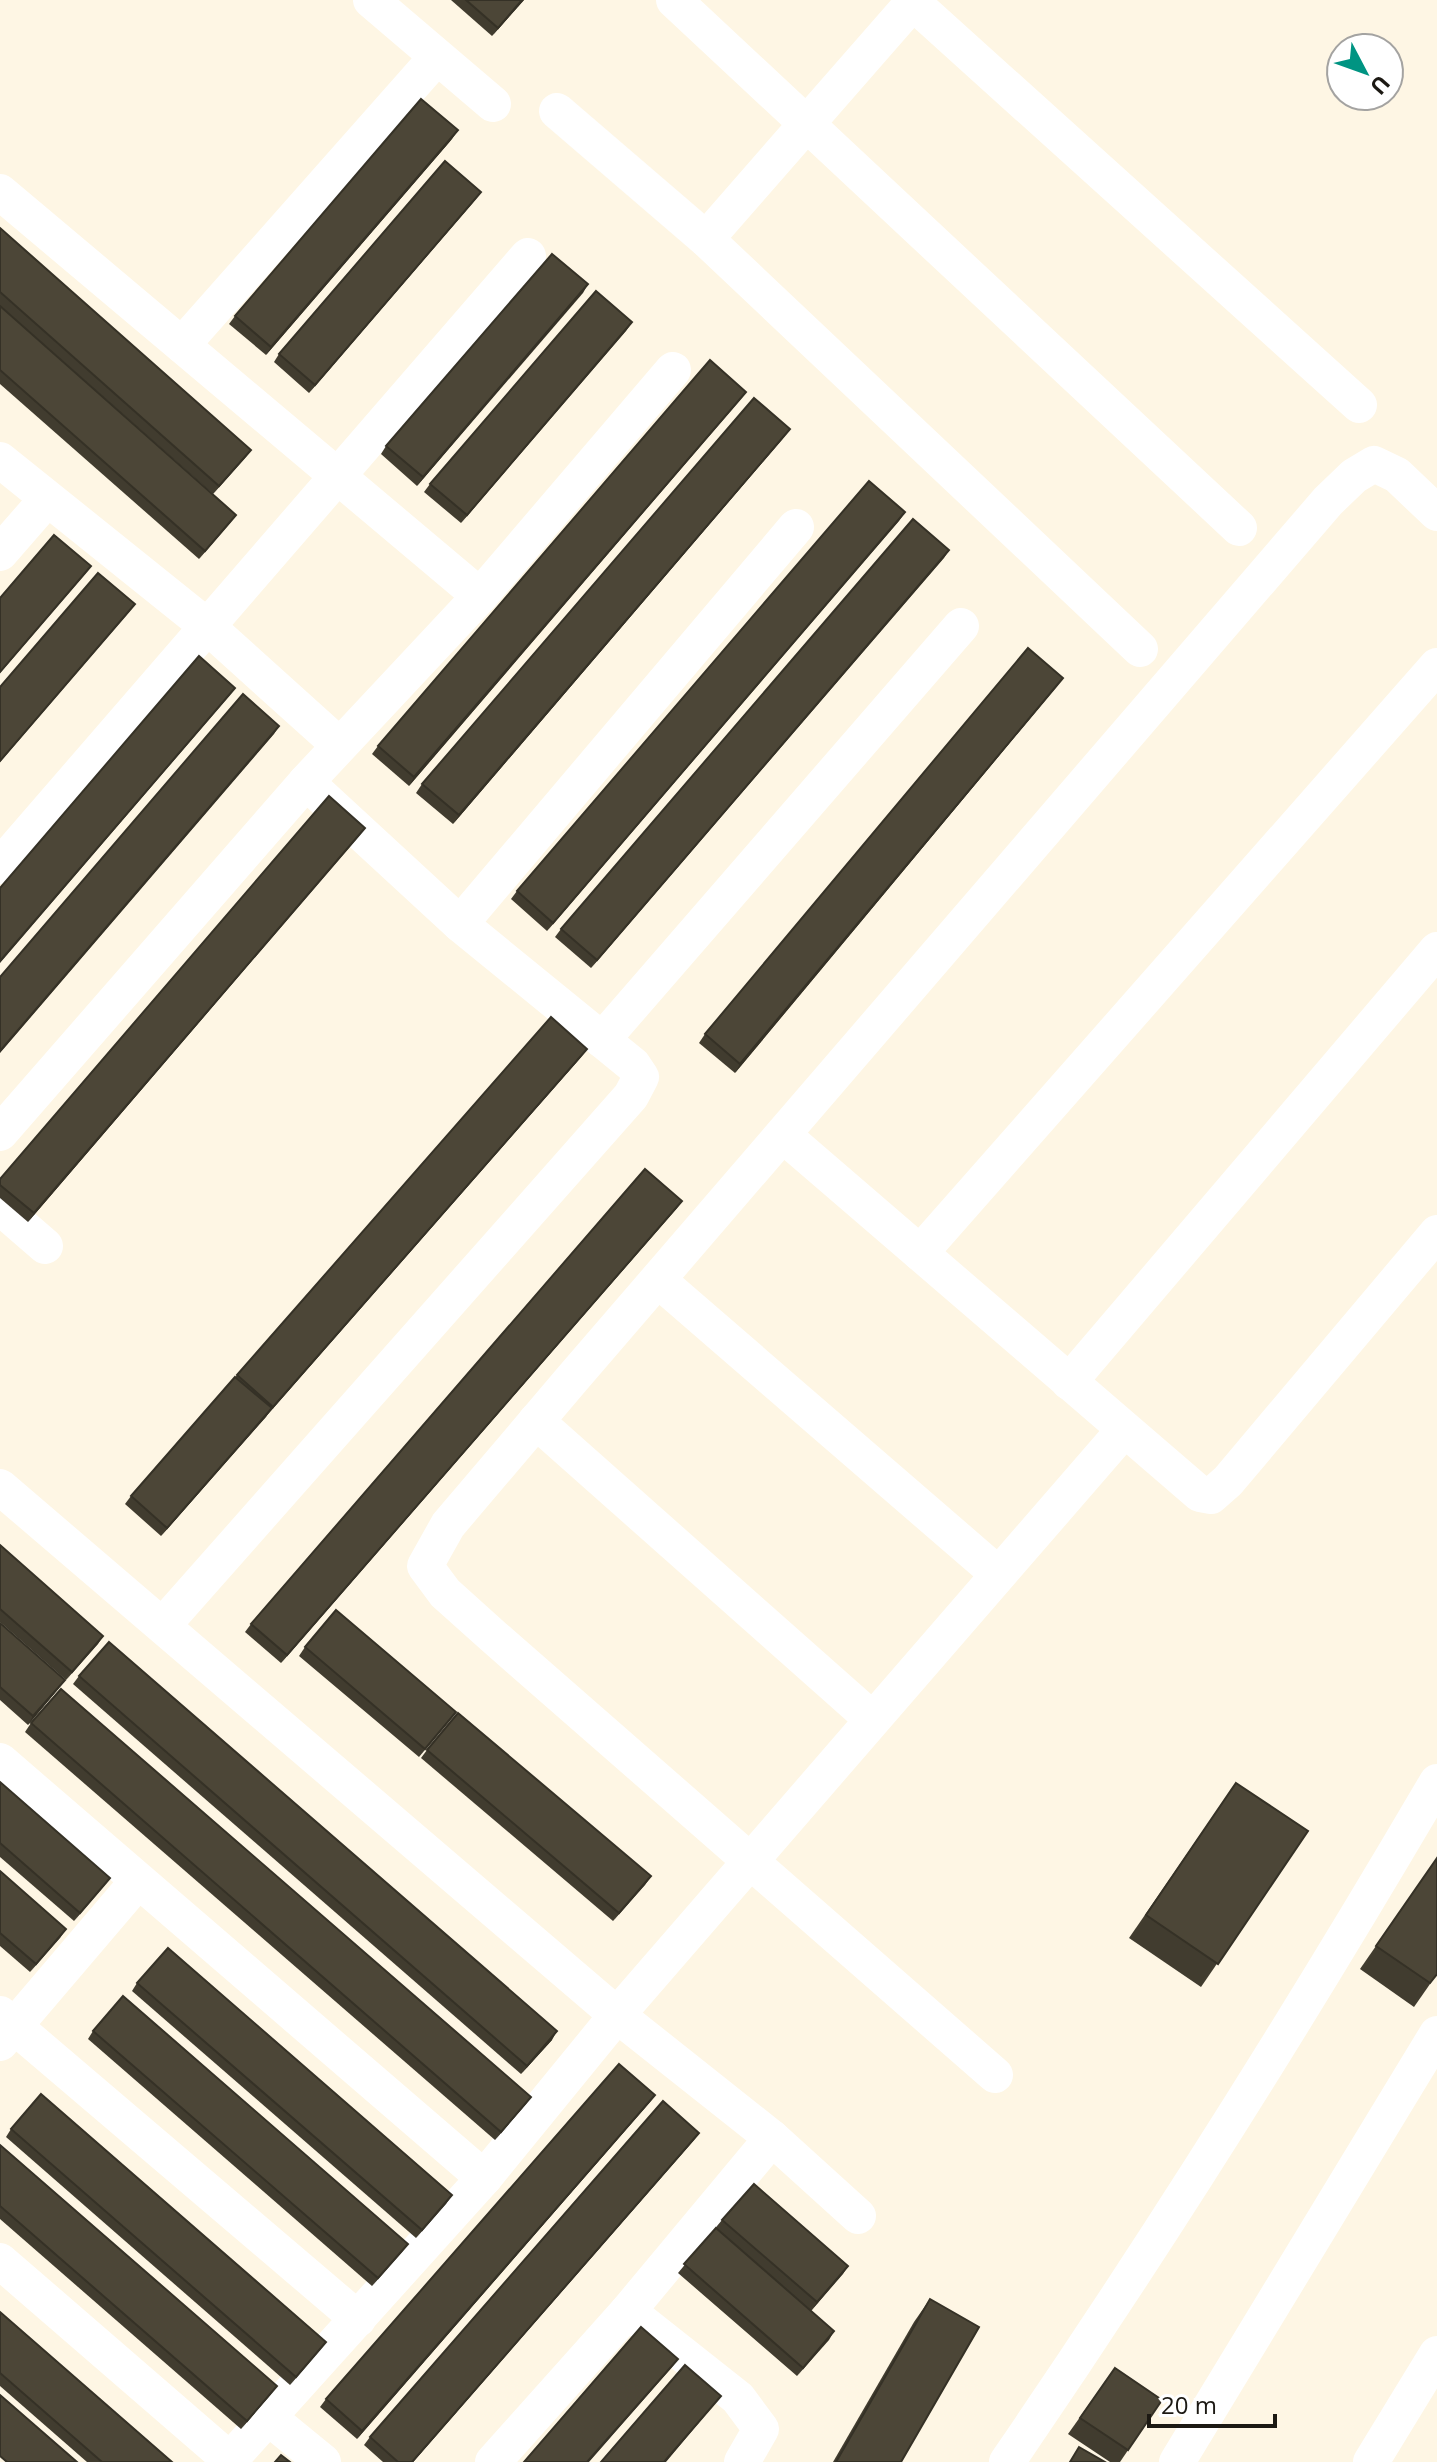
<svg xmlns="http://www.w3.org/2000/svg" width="1437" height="2462" font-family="'Open Sans',sans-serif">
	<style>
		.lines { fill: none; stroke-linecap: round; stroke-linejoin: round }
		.street { stroke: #fff; stroke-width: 36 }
		.wall { fill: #413c2f }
		.shaded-wall { fill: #353126 }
		.building { fill: #4c4637; stroke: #353126; stroke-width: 2 }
	</style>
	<rect width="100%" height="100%" fill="#fef6e4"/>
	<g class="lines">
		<g class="street">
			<path d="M 371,0 L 493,104"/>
			<path d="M 674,0 L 1239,528"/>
			<path d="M 910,0 L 1359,405"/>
			<path d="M 915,0 L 706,239 L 1140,649"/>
			<path d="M 557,111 L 706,239"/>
			<path d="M 0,192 L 480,596"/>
			<path d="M 182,345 L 436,58"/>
			<path d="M 0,460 L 208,627 L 339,745"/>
			<path d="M 0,553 L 47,499"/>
			<path d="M 0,866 L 528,256"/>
			<path d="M 460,924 L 796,527"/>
			<path d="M 602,1040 L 961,626"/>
			<path d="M 0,1133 L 306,782 L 480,596 L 673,370"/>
			<path d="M 783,1135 L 1200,1494 L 1211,1496 L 1228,1481 L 1437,1233"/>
			<path d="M 0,1207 L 45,1246"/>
			<path d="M 920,1253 L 1437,666"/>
			<path d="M 658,1280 L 998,1574"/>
			<path d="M 1069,1382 L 1437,950"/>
			<path d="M 536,1421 L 872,1719"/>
			<path d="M 0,1487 L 617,2015 L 484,2178 L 228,2462"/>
			<path d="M 164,1624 L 631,1096 L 641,1077 L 633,1065 L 460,924 L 306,782"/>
			<path d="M 0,1761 L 484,2178"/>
			<path d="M 0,2014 L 358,2319"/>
			<path d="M 0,2043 L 138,1881"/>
			<path d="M 995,2075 L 494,1637 L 445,1593 L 425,1566 L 448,1525 L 572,1379 L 1328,501 L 1354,476 L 1374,464 L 1397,475 L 1437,513"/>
			<path d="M 858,2216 L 772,2138 L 617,2015 L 1124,1430"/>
			<path d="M 0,2261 L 230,2460"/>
			<path d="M 628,2311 L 738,2398 L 761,2429 L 742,2462"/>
			<path d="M 268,2417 L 323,2462"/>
			<path d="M 493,2462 L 628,2311 L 772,2138"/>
			<path d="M 1007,2462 C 1159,2240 1301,2014 1437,1782"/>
			<path d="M 1177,2462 L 1437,2034"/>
			<path d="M 1371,2462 L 1437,2354"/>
		</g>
	</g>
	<g class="wall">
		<path d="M 451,0 L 524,0 L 492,36 Z"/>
		<path d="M 452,139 L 266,355 L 229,324 L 235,316 Z"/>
		<path d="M 475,200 L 309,393 L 274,362 L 279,354 Z"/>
		<path d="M 0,228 L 251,450 L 213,494 L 0,306 Z"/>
		<path d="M 588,284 L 417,486 L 381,454 L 386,446 Z"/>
		<path d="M 0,306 L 236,515 L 199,559 L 0,384 Z"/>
		<path d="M 632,322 L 461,523 L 424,492 L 430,484 Z"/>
		<path d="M 746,392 L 409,786 L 372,754 L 378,746 Z"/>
		<path d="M 784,437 L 453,824 L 416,793 L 422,784 Z"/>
		<path d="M 905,512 L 547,931 L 511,899 L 517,891 Z"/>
		<path d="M 949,550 L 591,968 L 555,937 L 561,929 Z"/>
		<path d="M 1057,686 L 735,1073 L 699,1043 L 705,1034 Z"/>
		<path d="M 365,828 L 28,1222 L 0,1198 L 0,1179 Z"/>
		<path d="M 551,1017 L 581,1057 L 161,1536 L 125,1504 L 131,1496 Z"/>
		<path d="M 682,1201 L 676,1209 L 281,1663 L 245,1632 L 251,1624 Z"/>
		<path d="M 0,1545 L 103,1636 L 66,1680 L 0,1622 Z"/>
		<path d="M 0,1623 L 59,1688 L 28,1725 L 0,1700 Z"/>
		<path d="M 305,1647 L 450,1720 L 419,1757 L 299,1656 Z"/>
		<path d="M 79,1676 L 552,2040 L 521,2074 L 73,1684 Z"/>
		<path d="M 31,1723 L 531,2097 L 525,2105 L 495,2140 L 25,1732 Z"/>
		<path d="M 427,1750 L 651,1876 L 613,1921 L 421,1758 Z"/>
		<path d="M 0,1782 L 110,1878 L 74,1921 L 0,1857 Z"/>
		<path d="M 1236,1783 L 1308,1831 L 1201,1987 L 1129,1938 Z"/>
		<path d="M 1437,1858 L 1437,1974 L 1414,2007 L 1360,1969 Z"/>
		<path d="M 0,1871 L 66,1929 L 30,1972 L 0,1946 Z"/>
		<path d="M 137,1983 L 452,2195 L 416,2238 L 132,1991 Z"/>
		<path d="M 93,2031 L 408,2244 L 372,2286 L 88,2039 Z"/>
		<path d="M 655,2095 L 649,2103 L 357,2439 L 320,2407 L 326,2399 Z"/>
		<path d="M 11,2129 L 326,2342 L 290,2385 L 6,2137 Z"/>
		<path d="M 699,2133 L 693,2141 L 413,2462 L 383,2462 L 364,2445 L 370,2437 Z"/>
		<path d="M 0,2145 L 271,2394 L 241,2429 L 0,2219 Z"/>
		<path d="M 722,2220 L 848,2266 L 811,2311 L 834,2331 L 797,2376 L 678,2273 Z"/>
		<path d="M 930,2299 L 901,2462 L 833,2462 L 914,2322 Z"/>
		<path d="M 0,2312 L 172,2462 L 87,2462 L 0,2386 Z"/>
		<path d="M 1115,2368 L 1162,2400 L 1120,2462 L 1110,2462 L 1068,2434 Z"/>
	</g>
	<g class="shaded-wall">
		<path d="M 522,0 L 524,0 L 492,36 L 498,28 Z"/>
		<path d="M 458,130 L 452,139 L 266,355 L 271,347 Z"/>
		<path d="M 481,192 L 475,200 L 309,393 L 315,385 Z"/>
		<path d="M 588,284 L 583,293 L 417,486 L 423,477 Z"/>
		<path d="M 632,322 L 626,331 L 461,523 L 467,515 Z"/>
		<path d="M 746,392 L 740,400 L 409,786 L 414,777 Z"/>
		<path d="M 790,429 L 784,437 L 453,824 L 459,815 Z"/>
		<path d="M 251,450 L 245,458 L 213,494 L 219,486 Z"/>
		<path d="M 905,512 L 899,521 L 547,931 L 553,923 Z"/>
		<path d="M 236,515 L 230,523 L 199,559 L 205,551 Z"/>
		<path d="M 949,550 L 944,558 L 591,968 L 597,960 Z"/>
		<path d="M 91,566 L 85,574 L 0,673 L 0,672 Z"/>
		<path d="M 135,604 L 129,612 L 0,762 L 0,761 Z"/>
		<path d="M 1063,678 L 1057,686 L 735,1073 L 740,1064 Z"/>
		<path d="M 235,688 L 229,696 L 0,963 L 0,961 Z"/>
		<path d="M 279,726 L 274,734 L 0,1053 L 0,1051 Z"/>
		<path d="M 365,828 L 359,836 L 28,1222 L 34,1213 Z"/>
		<path d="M 587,1049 L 581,1057 L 267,1415 L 273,1407 Z"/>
		<path d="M 682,1201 L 676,1209 L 281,1663 L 287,1655 Z"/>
		<path d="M 272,1408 L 266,1417 L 161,1536 L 167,1528 Z"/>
		<path d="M 103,1636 L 98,1644 L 66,1680 L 72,1672 Z"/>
		<path d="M 65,1680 L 59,1688 L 28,1725 L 33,1716 Z"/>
		<path d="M 651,1876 L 645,1885 L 613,1921 L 619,1913 Z"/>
		<path d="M 110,1878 L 104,1886 L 74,1921 L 80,1913 Z"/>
		<path d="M 66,1929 L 60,1938 L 30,1972 L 36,1964 Z"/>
		<path d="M 557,2031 L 552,2040 L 521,2074 L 527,2066 Z"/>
		<path d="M 655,2095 L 649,2103 L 357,2439 L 362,2431 Z"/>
		<path d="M 531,2097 L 525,2105 L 495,2140 L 501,2132 Z"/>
		<path d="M 699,2133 L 693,2141 L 413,2462 L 412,2462 Z"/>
		<path d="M 452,2195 L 446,2204 L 416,2238 L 422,2230 Z"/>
		<path d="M 408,2244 L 402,2252 L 372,2286 L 378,2278 Z"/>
		<path d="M 848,2266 L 843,2274 L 811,2311 L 817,2302 Z"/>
		<path d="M 834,2331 L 829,2340 L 797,2376 L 803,2368 Z"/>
		<path d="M 326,2342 L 320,2350 L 290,2385 L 296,2377 Z"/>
		<path d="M 678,2359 L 672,2367 L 589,2462 L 587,2462 Z"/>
		<path d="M 277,2386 L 271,2394 L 241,2429 L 247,2421 Z"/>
		<path d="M 721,2396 L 666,2462 L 664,2462 Z"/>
	</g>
	<g class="building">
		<path d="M 466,0 L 522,0 L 498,28 Z"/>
		<path d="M 421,99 L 458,130 L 271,347 L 235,316 Z"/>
		<path d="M 445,161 L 481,192 L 315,385 L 279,354 Z"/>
		<path d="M 0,228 L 251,450 L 219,486 L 0,292 Z"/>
		<path d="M 552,254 L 588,284 L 423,477 L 386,446 Z"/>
		<path d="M 596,291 L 632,322 L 467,515 L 430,484 Z"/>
		<path d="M 0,306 L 236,515 L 205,551 L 0,370 Z"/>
		<path d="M 710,360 L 746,392 L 414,777 L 378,746 Z"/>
		<path d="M 754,398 L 790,429 L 459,815 L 422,784 Z"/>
		<path d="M 869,481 L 905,512 L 553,923 L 517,891 Z"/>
		<path d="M 913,519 L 949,550 L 597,960 L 561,929 Z"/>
		<path d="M 54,535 L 91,566 L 0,672 L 0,598 Z"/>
		<path d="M 98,573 L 135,604 L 0,761 L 0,687 Z"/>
		<path d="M 1028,648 L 1063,678 L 740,1064 L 705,1034 Z"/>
		<path d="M 199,656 L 235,688 L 0,961 L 0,888 Z"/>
		<path d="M 243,694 L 279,726 L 0,1051 L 0,977 Z"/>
		<path d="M 329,796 L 365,828 L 34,1213 L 0,1185 L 0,1179 Z"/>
		<path d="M 551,1017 L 587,1049 L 273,1407 L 237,1375 Z"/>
		<path d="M 645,1169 L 682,1201 L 287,1655 L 251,1624 Z"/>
		<path d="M 235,1377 L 272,1408 L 167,1528 L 131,1496 Z"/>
		<path d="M 0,1545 L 103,1636 L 72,1672 L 0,1609 Z"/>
		<path d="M 336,1610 L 456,1712 L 425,1749 L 305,1647 Z"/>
		<path d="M 0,1623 L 65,1680 L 33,1716 L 0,1687 Z"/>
		<path d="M 109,1642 L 557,2031 L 527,2066 L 79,1676 Z"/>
		<path d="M 61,1689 L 531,2097 L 501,2132 L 31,1723 Z"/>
		<path d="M 458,1713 L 651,1876 L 619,1913 L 427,1750 Z"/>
		<path d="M 0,1782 L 110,1878 L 80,1913 L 0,1843 Z"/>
		<path d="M 1236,1783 L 1308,1831 L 1218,1964 L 1146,1915 Z"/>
		<path d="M 1437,1858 L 1437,1974 L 1430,1983 L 1376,1946 Z"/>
		<path d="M 0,1871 L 66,1929 L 36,1964 L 0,1933 Z"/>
		<path d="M 168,1948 L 452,2195 L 422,2230 L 137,1983 Z"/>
		<path d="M 123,1996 L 408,2244 L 378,2278 L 93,2031 Z"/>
		<path d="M 619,2064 L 655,2095 L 362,2431 L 326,2399 Z"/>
		<path d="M 41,2094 L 326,2342 L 296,2377 L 11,2129 Z"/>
		<path d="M 663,2101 L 699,2133 L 412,2462 L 398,2462 L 370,2437 Z"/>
		<path d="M 0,2145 L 277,2386 L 247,2421 L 0,2206 Z"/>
		<path d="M 754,2184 L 848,2266 L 817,2302 L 722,2220 Z"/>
		<path d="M 716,2228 L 834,2331 L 803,2368 L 684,2264 Z"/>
		<path d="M 930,2299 L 979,2327 L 901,2462 L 836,2462 Z"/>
		<path d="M 0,2312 L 172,2462 L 102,2462 L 0,2373 Z"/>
		<path d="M 641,2327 L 678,2359 L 587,2462 L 524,2462 Z"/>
		<path d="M 685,2365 L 721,2396 L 664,2462 L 601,2462 Z"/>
		<path d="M 1115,2368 L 1162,2400 L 1128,2450 L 1080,2418 Z"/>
		<path d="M 0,2395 L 77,2462 L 7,2462 L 0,2456 Z"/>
		<path d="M 1079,2447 L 1105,2462 L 1070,2462 Z"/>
		<path d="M 281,2455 L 290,2462 L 275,2462 Z"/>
	</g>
	<g transform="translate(1365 72) rotate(131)"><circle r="38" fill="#ffffff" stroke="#a4a3a1" stroke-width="2"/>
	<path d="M0-6L14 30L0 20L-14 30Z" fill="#009482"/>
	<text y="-12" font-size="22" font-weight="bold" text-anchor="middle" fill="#1c1913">U</text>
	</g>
	<path d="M1149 2414v12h126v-12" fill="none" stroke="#1c1913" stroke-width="4"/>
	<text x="1161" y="2414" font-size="24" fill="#1c1913" stroke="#ffffff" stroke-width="6" paint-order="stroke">20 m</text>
</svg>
